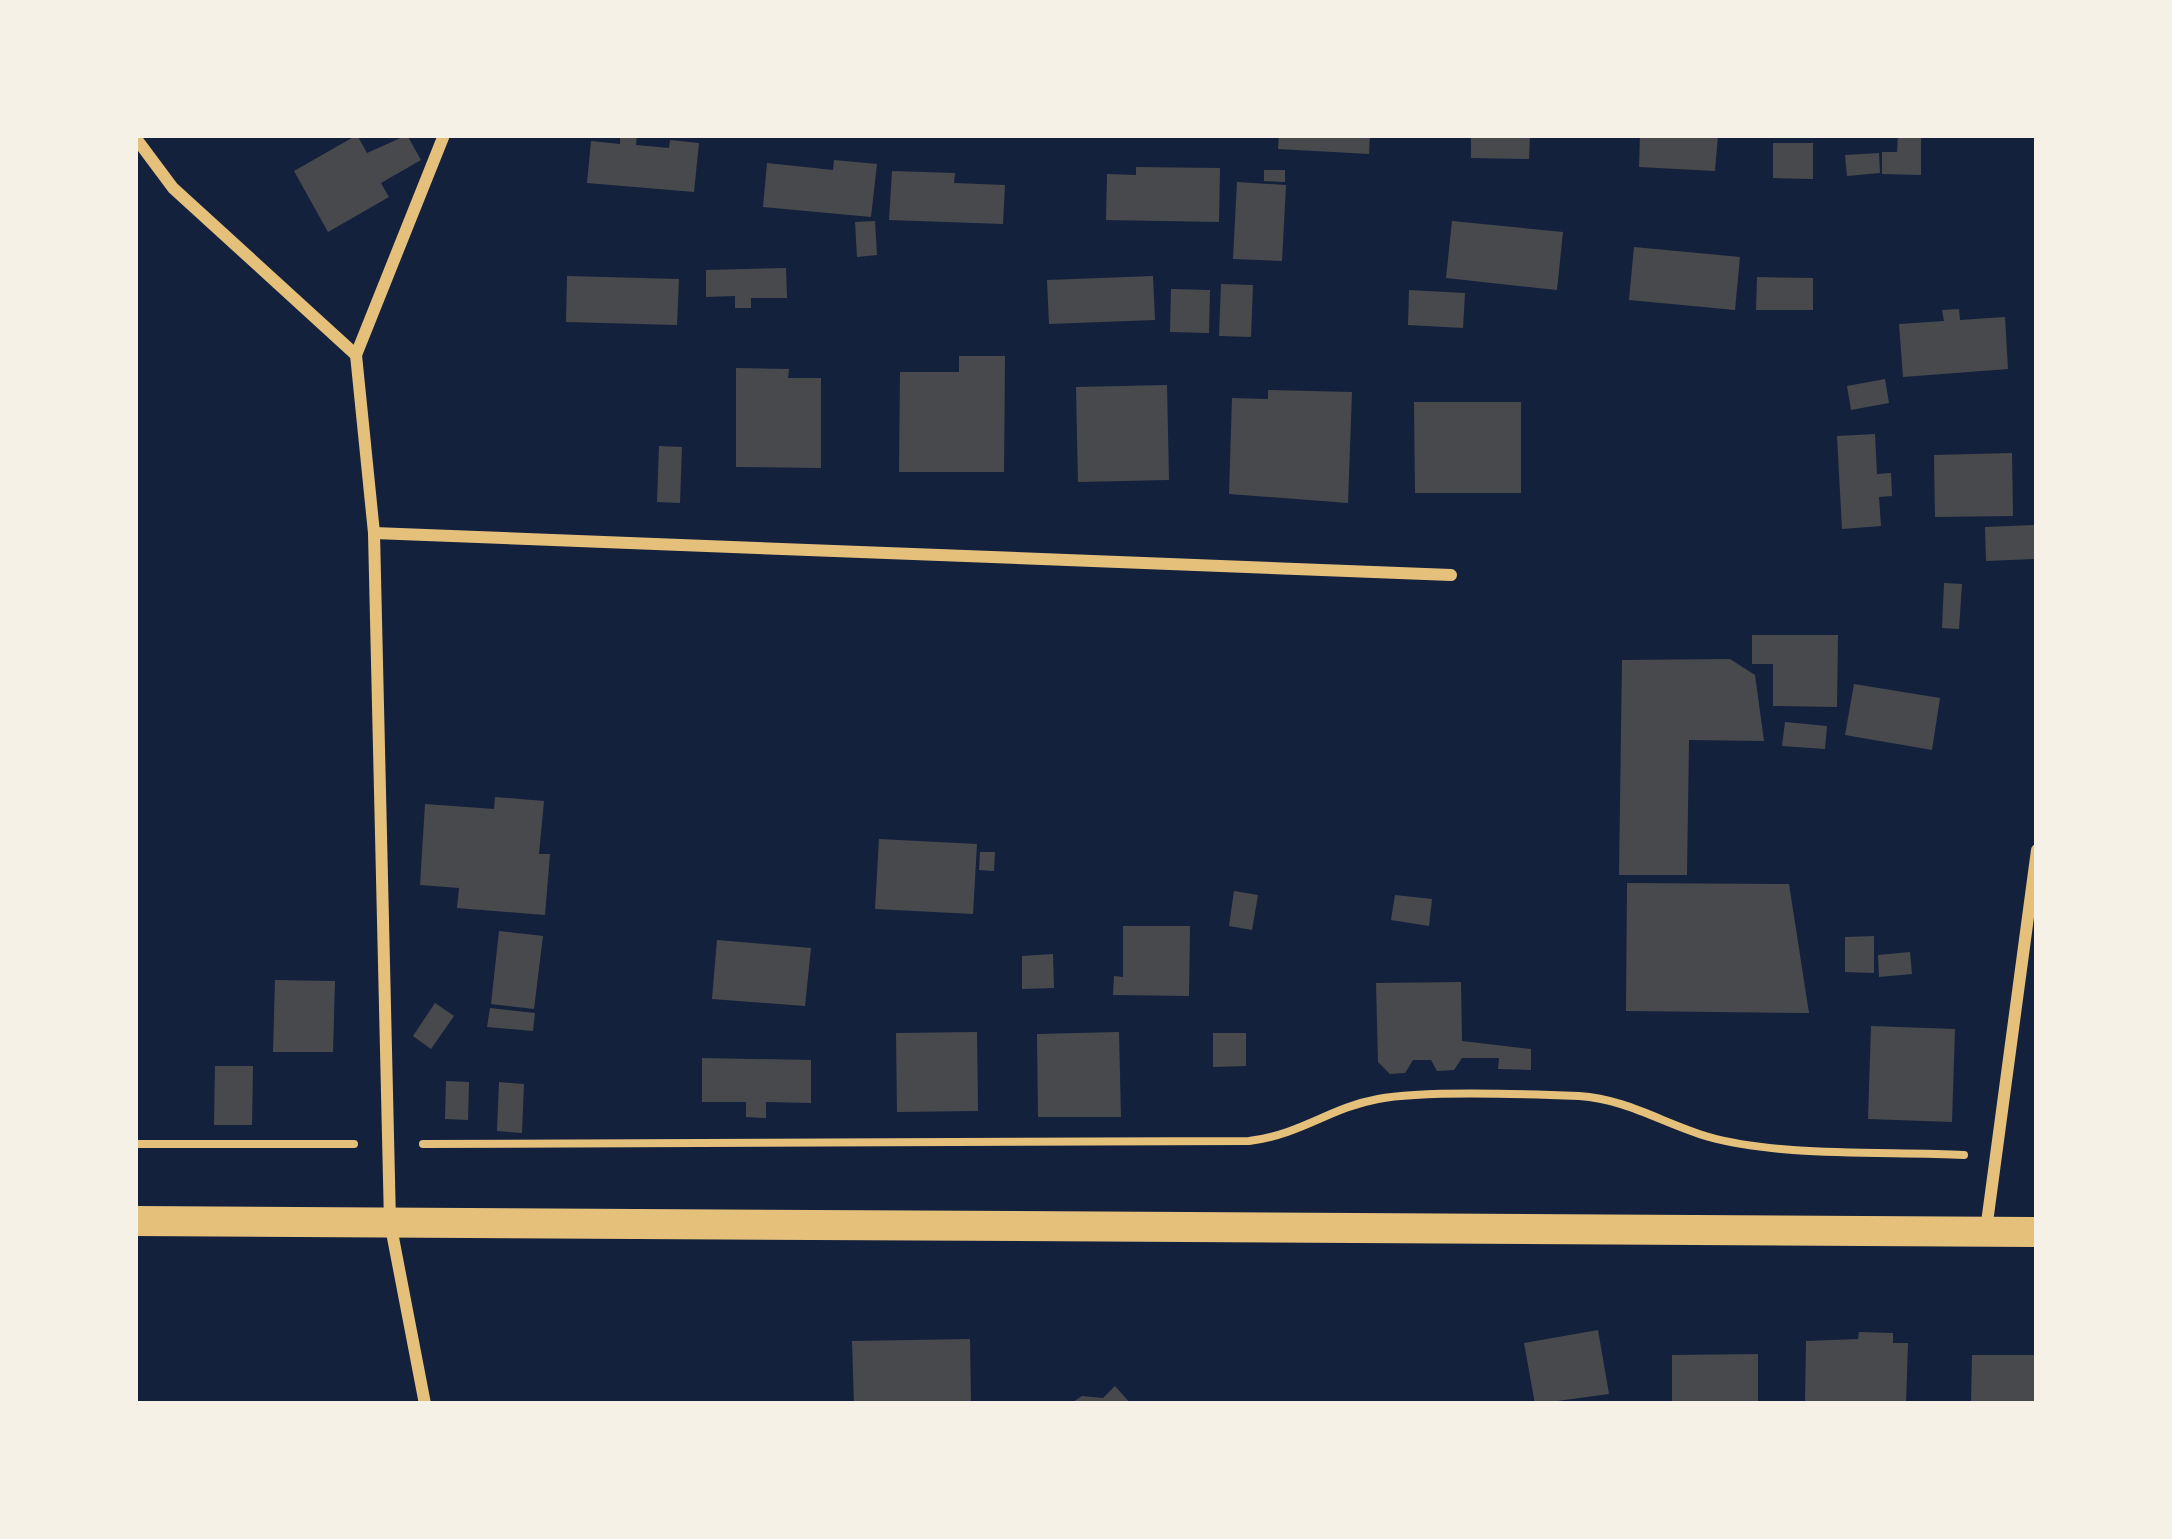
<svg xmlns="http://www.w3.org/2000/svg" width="2172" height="1539" font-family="'IBM Plex Sans',sans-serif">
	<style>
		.building { fill: #48494c }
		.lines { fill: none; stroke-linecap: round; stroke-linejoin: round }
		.path { stroke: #e5c07b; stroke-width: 8 }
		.minor { stroke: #e5c07b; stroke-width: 12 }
		.primary { stroke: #e5c07b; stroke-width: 30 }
	</style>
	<rect width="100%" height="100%" fill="#14213d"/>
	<g class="building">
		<path d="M 357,135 L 367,153 L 407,135 L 421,160 L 381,183 L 389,197 L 328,232 L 294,171 Z"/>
		<path d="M 620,135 L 637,135 L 636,145 L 669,148 L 670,140 L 699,143 L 694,192 L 587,183 L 591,141 L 620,144 Z"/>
		<path d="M 1279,135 L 1370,135 L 1369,154 L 1278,149 Z"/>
		<path d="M 1471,135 L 1530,135 L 1529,159 L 1471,158 Z"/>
		<path d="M 1640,135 L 1718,135 L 1715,171 L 1639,167 Z"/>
		<path d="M 1898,135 L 1921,135 L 1921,175 L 1882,174 L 1882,152 L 1897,152 Z"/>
		<path d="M 1773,143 L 1813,143 L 1813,179 L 1773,178 Z"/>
		<path d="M 1879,153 L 1880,173 L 1847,176 L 1845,155 Z"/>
		<path d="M 834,160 L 877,164 L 871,217 L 763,207 L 767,163 L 833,170 Z"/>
		<path d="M 1136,167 L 1220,168 L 1219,222 L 1106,220 L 1107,174 L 1136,175 Z"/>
		<path d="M 1264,170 L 1285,170 L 1285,182 L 1264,181 Z"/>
		<path d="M 892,171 L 955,173 L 954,183 L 1005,185 L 1003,224 L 889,220 Z"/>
		<path d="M 1237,182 L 1286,185 L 1282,261 L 1233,259 Z"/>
		<path d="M 875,221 L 877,255 L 857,257 L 855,222 Z"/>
		<path d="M 1452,221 L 1563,232 L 1557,290 L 1446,278 Z"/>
		<path d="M 1634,247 L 1740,257 L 1735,310 L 1629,300 Z"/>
		<path d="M 786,268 L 787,298 L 751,298 L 751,308 L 735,308 L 735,296 L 706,297 L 706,270 Z"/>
		<path d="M 567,276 L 679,279 L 677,325 L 566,322 Z"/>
		<path d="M 1153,276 L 1155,320 L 1049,324 L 1047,280 Z"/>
		<path d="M 1757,277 L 1813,278 L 1813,310 L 1756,310 Z"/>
		<path d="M 1221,284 L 1253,285 L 1251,337 L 1219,336 Z"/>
		<path d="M 1171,289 L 1210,290 L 1209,333 L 1170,332 Z"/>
		<path d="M 1409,290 L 1465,293 L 1463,328 L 1408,325 Z"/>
		<path d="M 1959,309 L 1960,320 L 2005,317 L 2008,369 L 1903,377 L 1899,324 L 1944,321 L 1942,310 Z"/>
		<path d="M 959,356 L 1005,356 L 1004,472 L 899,472 L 900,372 L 959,372 Z"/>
		<path d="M 736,368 L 789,369 L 788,378 L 821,378 L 821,468 L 736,467 Z"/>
		<path d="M 1885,379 L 1889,403 L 1851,410 L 1847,386 Z"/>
		<path d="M 1167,385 L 1169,480 L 1078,482 L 1076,387 Z"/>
		<path d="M 1268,390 L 1352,392 L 1348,503 L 1229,494 L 1232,398 L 1268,399 Z"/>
		<path d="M 1414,402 L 1521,402 L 1521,493 L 1415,493 Z"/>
		<path d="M 1875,434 L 1877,474 L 1891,473 L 1892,496 L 1879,497 L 1881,526 L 1842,529 L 1837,436 Z"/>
		<path d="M 659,446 L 682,447 L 680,503 L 657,502 Z"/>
		<path d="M 2012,453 L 2013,516 L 1935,517 L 1934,455 Z"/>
		<path d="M 2037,525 L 2037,559 L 1986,561 L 1985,527 Z"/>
		<path d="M 1944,583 L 1962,584 L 1959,629 L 1942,628 Z"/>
		<path d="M 1752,635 L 1838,635 L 1837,707 L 1773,706 L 1773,664 L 1752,664 Z"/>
		<path d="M 1730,659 L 1755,675 L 1764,741 L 1689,740 L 1687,875 L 1619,875 L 1622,660 Z"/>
		<path d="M 1854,684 L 1940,698 L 1932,750 L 1845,735 Z"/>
		<path d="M 1785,722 L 1827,726 L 1825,749 L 1782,746 Z"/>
		<path d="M 495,797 L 544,801 L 539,854 L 550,854 L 545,915 L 457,908 L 459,888 L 420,885 L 425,804 L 494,809 Z"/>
		<path d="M 879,839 L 977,844 L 973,914 L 875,909 Z"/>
		<path d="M 980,852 L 995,852 L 994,871 L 979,870 Z"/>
		<path d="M 1627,883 L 1789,884 L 1809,1013 L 1626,1011 Z"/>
		<path d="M 1234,891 L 1258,895 L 1252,930 L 1229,926 Z"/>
		<path d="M 1395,895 L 1432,899 L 1429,926 L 1391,920 Z"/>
		<path d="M 1123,926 L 1190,926 L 1189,996 L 1113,995 L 1114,976 L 1123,977 Z"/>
		<path d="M 499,931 L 543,936 L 534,1009 L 491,1004 Z"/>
		<path d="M 1874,936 L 1874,973 L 1845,972 L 1845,937 Z"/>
		<path d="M 717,940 L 811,948 L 805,1006 L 712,999 Z"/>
		<path d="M 1910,952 L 1912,974 L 1879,977 L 1878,955 Z"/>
		<path d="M 1053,954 L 1054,988 L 1022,989 L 1022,956 Z"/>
		<path d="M 275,980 L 335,981 L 333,1052 L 273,1052 Z"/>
		<path d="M 1461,982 L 1462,1041 L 1531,1049 L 1531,1070 L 1498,1069 L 1499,1058 L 1462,1058 L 1454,1070 L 1437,1071 L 1431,1060 L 1413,1060 L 1405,1073 L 1390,1074 L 1378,1062 L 1376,983 Z"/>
		<path d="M 435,1003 L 454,1016 L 431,1049 L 413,1036 Z"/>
		<path d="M 490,1008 L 535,1013 L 533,1031 L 487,1027 Z"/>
		<path d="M 1871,1026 L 1955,1029 L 1952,1122 L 1868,1119 Z"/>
		<path d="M 977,1032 L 978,1111 L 897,1112 L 896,1033 Z"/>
		<path d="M 1119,1032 L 1121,1117 L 1038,1117 L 1037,1034 Z"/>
		<path d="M 1213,1033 L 1246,1033 L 1246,1066 L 1213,1067 Z"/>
		<path d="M 702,1058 L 811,1060 L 811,1103 L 766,1102 L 766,1118 L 746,1117 L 746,1102 L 702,1102 Z"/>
		<path d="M 215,1066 L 253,1066 L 252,1125 L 214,1125 Z"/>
		<path d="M 446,1081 L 469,1082 L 468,1120 L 445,1119 Z"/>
		<path d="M 499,1082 L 524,1084 L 522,1133 L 497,1131 Z"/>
		<path d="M 1598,1330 L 1609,1394 L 1535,1404 L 1524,1343 Z"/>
		<path d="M 1859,1332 L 1893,1333 L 1893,1343 L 1908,1343 L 1906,1404 L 1805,1404 L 1806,1341 L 1858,1339 Z"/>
		<path d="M 970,1339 L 971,1404 L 854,1404 L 852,1341 Z"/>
		<path d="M 1758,1354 L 1758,1404 L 1672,1404 L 1672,1355 Z"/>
		<path d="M 1972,1355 L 2037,1355 L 2037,1404 L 1971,1404 Z"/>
		<path d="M 1115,1386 L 1131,1404 L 1070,1404 L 1082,1396 L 1103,1398 Z"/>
	</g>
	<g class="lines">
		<g class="path">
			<path d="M 135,1144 L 354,1144"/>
			<path d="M 423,1144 L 1249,1141 C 1303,1134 1329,1108 1378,1099 C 1422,1090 1530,1094 1579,1096 C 1627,1099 1664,1124 1709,1137 C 1779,1157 1888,1151 1964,1155"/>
		</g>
		<g class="minor">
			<path d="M 135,137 L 173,188 L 356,355"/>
			<path d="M 356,355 L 374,533 L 390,1222 L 425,1404"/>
			<path d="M 356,355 L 444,135"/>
			<path d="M 374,533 L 1451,575"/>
			<path d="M 1986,1230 L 2037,850"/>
		</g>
		<path class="primary" d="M 135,1221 L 2037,1232"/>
	</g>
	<rect width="2172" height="1539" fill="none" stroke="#f6f1e7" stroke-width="276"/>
</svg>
